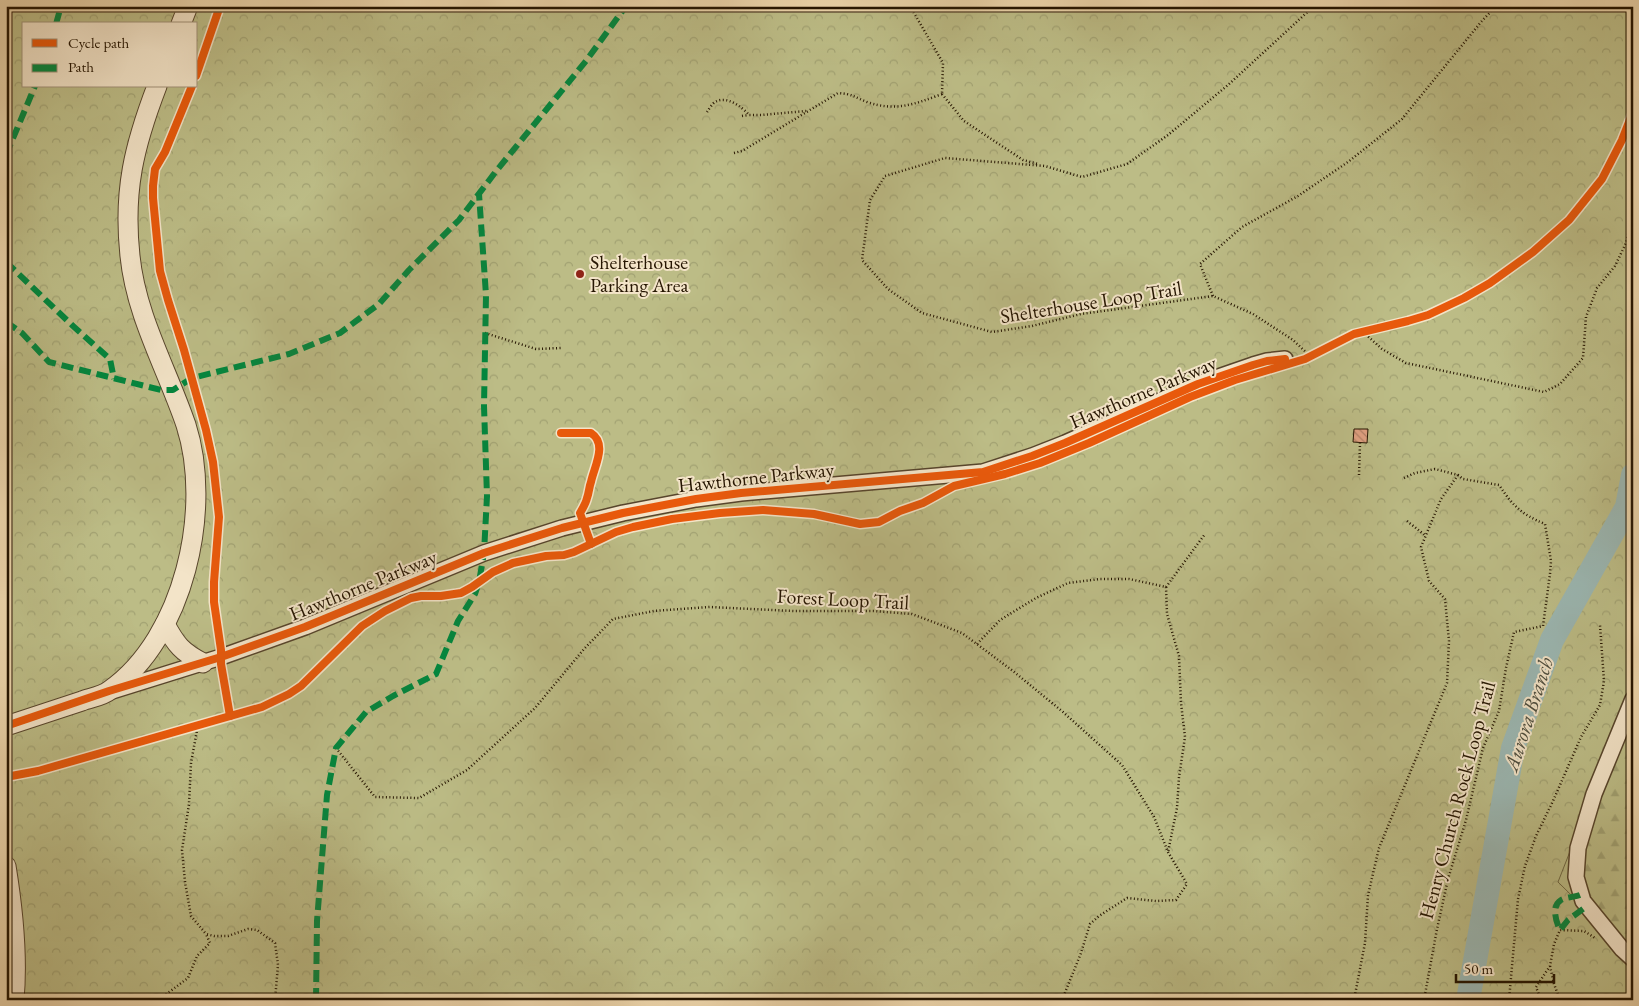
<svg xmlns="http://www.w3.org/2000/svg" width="1639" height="1006" font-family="'EB Garamond',serif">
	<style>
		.forest { fill: url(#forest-firs); stroke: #706844 }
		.park { fill: url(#park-crowns); stroke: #706844; fill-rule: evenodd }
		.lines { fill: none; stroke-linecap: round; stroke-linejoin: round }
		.river { stroke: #9bb7b2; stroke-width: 24 }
		.building { fill: url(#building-back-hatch); stroke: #251501 }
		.minor-casing { stroke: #57452c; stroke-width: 18 }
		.tertiary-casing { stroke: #57452c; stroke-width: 21 }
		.path { stroke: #251501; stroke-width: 2.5; stroke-dasharray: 1 2.5; stroke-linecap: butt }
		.minor { stroke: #f3e4c8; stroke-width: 15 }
		.tertiary { stroke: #f3e4c8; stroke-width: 19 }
		.quiet { stroke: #00873e; stroke-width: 6; stroke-dasharray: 12 6; stroke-linecap: butt }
		.cycleway-casing { stroke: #f3e4c8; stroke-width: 11 }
		.cycleway { stroke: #e8590c; stroke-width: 8 }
		.poi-dot { fill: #8f2418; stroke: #f3e4c8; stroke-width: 2 }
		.labels { text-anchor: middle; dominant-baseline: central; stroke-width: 4; stroke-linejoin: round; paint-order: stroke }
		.poi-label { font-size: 20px; fill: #251501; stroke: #f3e4c8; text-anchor: start }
		.street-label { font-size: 20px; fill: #251501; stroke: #f3e4c8 }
		.water-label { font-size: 21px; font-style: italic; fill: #4e4e3f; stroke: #f3e4c8 }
	</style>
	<defs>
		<pattern id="forest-firs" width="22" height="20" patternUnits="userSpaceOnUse" patternTransform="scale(1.25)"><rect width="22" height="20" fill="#bcbc86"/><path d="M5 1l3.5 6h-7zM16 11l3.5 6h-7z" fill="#a1a172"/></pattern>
		<pattern id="park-crowns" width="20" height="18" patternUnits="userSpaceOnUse" patternTransform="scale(1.25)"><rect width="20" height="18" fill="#bcbc86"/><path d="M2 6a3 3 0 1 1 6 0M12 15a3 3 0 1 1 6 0" fill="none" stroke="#a1a172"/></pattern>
		<pattern id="building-back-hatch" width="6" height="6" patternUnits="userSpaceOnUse" patternTransform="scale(1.25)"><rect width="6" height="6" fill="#e1a182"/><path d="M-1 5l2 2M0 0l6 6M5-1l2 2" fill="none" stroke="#b68268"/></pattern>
	</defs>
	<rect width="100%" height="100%" fill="#ecd5ab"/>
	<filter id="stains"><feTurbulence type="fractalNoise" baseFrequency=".004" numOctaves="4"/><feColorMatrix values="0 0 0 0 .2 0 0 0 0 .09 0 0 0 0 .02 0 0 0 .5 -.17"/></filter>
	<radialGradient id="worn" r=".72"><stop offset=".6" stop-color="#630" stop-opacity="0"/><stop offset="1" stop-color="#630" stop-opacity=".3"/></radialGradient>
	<path class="forest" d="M 1633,521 L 1633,699 L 1624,720 L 1633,723 L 1633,1000 L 1480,1000 Z"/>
	<path class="park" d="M 6,6 L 1633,6 L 1633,691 L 1558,882 L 1633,956 L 1633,1000 L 6,1000 ZM 24,24 L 196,24 L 196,86 L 24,86 Z"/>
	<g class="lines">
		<path class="river" d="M 1468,1000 L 1513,748 L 1552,640 L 1627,507 L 1633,475"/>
	</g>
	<path class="building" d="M 1354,429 L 1368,429 L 1367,443 L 1353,442 Z"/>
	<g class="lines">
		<g class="minor-casing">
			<g id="minor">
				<path d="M 112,691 L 221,657 L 305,627 L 484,553 L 562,528 L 623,513 L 696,499 L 741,493 L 983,472 L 1032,456 L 1065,443 L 1198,384 L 1253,365 L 1267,361 L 1285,359"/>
				<path d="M 1633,699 L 1594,794 L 1578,848 L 1576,877 L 1583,901 L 1622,949 L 1633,959"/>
			</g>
		</g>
		<g class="tertiary-casing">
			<g id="tertiary">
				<path d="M 181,24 L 188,6"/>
				<path d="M 165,624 C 176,645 182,652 203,663"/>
				<path d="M 6,726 C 31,718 57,709 82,701 C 90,698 103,696 110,690 C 184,638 213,509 186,425 C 167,369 136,316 130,256 C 123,191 134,146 157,86"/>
				<path d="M 6,866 C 13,909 18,957 14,1000"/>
			</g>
		</g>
		<g class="path">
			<path d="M 910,6 L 943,63 L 942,94"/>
			<path d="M 942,94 L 964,121 L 1023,160 L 1038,164"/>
			<path d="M 707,112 C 709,109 712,104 715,102 C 727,95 742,107 749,115 L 761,115 L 806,111"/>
			<path d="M 742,116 L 749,115"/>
			<path d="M 734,153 L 742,151 L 838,93 C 853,94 854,97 867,102 C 896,112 915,104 942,94"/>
			<path d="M 1213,296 L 1200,264 L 1242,227 L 1298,196 L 1348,162 L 1402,119 L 1481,22 L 1496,6"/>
			<path d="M 1363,332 L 1382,349 L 1406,363 L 1544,392 L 1560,384 L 1583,358 L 1586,317 L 1597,288 L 1615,266 L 1626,243 L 1633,213"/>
			<path d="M 485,333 L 536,349 L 562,348"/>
			<path d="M 1310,356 L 1293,340 L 1253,314 L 1213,296 L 1081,314 L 1032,326 L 992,332 L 922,313 L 888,289 L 862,260 L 870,200 L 885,176 L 945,158 L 1045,166 L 1082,177 L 1127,164 L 1168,135 L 1228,85 L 1314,6"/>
			<path d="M 1359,475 L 1360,443"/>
			<path d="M 1404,478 L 1415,473 L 1435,469 L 1458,475 L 1463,479 L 1499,485 C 1513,506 1521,514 1545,524 L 1551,561 L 1550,574 L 1543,626 L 1514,632 L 1506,668 L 1499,711 L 1483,748 L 1466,820 L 1448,879 L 1437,929 L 1424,1000"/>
			<path d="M 1407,521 L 1426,536"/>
			<path d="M 1166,587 L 1205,534"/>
			<path d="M 977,644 L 1000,620 L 1036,598 L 1068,583 L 1100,579 L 1129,579 L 1166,587 L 1167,614 L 1179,656 L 1181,703 L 1185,737 L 1179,777 L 1177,808 L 1168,852"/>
			<path d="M 198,725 L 191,763 L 189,804 L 182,850 L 185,882 L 191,916 L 206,934"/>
			<path d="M 336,748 L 375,797 L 419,798 L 467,770 L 535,708 L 584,649 L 613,619 L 654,611 L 710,607 L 794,611 L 873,611 L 912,614 L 962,633 L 1013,671 L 1063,712 L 1122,765 L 1154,817 L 1168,852 L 1187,884 L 1176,900 L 1156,901 L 1127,898 L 1099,916 L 1090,924 L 1081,953 L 1062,1000"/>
			<path d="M 1550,966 L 1554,984 L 1560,1000"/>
			<path d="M 162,1000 L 165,995 L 188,978 L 197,956 L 210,943 L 206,934 L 214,936 L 228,936 L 248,929 L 257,930 L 275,943 L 278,965 L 275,1000"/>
			<path d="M 1354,1000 L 1365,943 L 1368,895 L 1379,848 L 1447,683 L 1449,641 L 1445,599 L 1429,581 L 1421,547 L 1441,499 L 1458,475"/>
			<path d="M 1509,1000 L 1518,899 L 1525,866 L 1536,836 L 1553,801 L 1581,737 L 1600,705 L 1604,681 L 1600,625"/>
			<path d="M 1541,1000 L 1536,987 L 1550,966 L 1554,944 L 1560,930 L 1584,931 L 1595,938"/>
		</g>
		<use href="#minor" class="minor"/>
		<use href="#tertiary" class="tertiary"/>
		<g class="quiet">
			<path d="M 56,24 L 61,6"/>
			<path d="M 6,155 L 35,86"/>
			<path d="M 6,262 L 73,326 L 110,359 L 114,379"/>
			<path d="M 6,322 L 22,333 L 49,362 L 161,390 L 173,390 L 192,378 L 289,354 L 340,333 L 379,304 L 409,270 L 459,220 L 497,170 L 586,61 L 626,6"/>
			<path d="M 1580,895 C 1575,897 1566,897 1561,900 C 1551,906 1556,922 1560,930 L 1568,920 L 1587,906"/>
			<path d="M 316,1000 L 317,921 L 327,795 L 336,748 L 366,712 L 393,696 L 436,674 L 458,621 L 475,594 L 479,582 L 484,553 L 487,496 L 484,406 L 486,295 L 479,194"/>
		</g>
		<g class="cycleway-casing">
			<g id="cycleway">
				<path d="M 196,76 L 220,6"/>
				<path d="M 192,86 L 165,152 L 155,169 L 153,186 L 153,198 L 160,271 L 168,300 L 184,350 L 206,430 L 213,462 L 219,517 L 214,582 L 214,602 L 221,650 L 221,664 L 230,716"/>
				<path d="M 561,433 L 591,433 C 608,444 594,467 591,482 C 589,487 589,493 587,498 C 586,503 583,508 580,513 L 591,544"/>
				<path d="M 6,726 L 109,691 L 221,657 L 305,627 L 484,553 L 562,528 L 623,513 L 696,499 L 741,493 L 983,472 L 1032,456 L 1065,443 L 1198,384 L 1253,365 L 1267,361 L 1285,359"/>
				<path d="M 6,777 L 38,771 L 262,707 L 289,694 L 301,686 L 362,626 L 385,611 L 411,598 L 421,596 L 441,596 L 461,593 L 472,587 L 493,572 L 513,563 L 546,556 L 564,555 L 574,552 L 616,532 L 633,527 L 672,519 L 720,513 L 763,510 L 814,514 L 860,524 L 879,522 L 900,511 L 923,503 L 954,486 L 1005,474 L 1040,463 L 1089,443 L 1190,397 L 1235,380 L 1305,359 L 1354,334 L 1408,321 L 1428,315 L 1464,298 L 1490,283 L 1533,252 L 1569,220 L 1602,179 L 1622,140 L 1633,112"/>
			</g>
		</g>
		<use href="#cycleway" class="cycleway"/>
	</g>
	<circle class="poi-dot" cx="580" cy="274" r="5"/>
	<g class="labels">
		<g class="poi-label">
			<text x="590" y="262">Shelterhouse<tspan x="590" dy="23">Parking Area</tspan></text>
		</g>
		<g class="street-label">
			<text transform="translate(1091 302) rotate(-9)">Shelterhouse Loop Trail</text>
			<text transform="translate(1143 392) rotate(-23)">Hawthorne Parkway</text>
			<text transform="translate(756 477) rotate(-6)">Hawthorne Parkway</text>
			<text transform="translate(363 585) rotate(-22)">Hawthorne Parkway</text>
			<text transform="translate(843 599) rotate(3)">Forest Loop Trail</text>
			<text transform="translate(1457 800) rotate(-75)">Henry Church Rock Loop Trail</text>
		</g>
		<g class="water-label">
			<text transform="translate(1528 714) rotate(-72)">Aurora Branch</text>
		</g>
	</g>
	<rect width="1639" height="1006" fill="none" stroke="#ecd5ab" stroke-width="25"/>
	<rect x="8" y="8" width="1624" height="991" fill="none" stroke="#251501" stroke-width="2.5"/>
	<rect x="12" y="12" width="1614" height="981" fill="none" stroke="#251501"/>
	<rect x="22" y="22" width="175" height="65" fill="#f3e4c8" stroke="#a19178"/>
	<rect x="32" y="39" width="25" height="8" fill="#e8590c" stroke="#a19178"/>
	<text x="68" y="48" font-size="15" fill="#251501">Cycle path</text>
	<rect x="32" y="64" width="25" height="8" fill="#00873e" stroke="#a19178"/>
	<text x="68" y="72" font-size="15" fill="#251501">Path</text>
	<path d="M1456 974v8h98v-8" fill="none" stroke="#251501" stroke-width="2.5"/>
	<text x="1464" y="974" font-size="15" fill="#251501" stroke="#f3e4c8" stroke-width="4" paint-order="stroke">50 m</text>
	<rect width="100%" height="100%" filter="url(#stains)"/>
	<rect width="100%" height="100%" fill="url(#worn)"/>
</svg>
